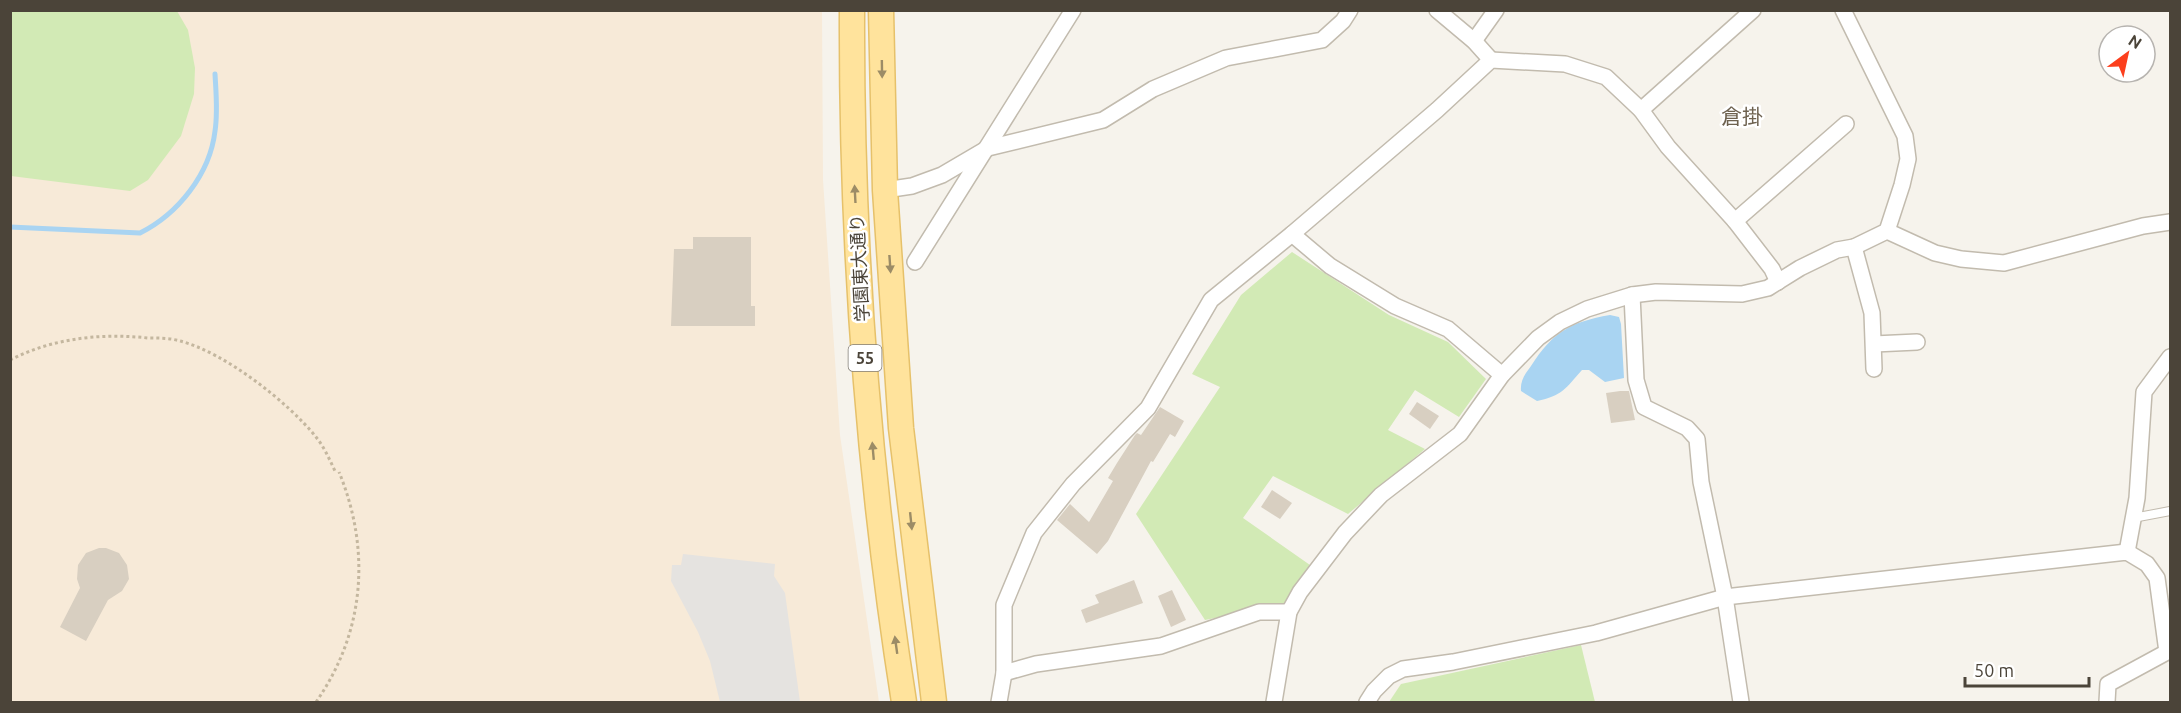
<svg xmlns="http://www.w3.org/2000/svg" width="2181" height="713" font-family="Ubuntu,'Noto Sans JP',sans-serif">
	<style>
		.commercial { fill: #f7ead8 }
		.green { fill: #d2eab5 }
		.parking { fill: #e5e3e0 }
		.water { fill: #a9d4f2 }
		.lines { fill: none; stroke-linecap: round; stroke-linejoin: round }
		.stream { stroke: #a9d4f2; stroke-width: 5 }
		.building { fill: #d8cfc1 }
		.lane-casing { stroke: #c2bbae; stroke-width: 10 }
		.street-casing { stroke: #c2bbae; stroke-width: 18 }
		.primary-casing { stroke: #e6c16a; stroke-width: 27 }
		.path { stroke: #c4b79f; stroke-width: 3; stroke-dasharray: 3 3; stroke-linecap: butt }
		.lane { stroke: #fff; stroke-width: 8 }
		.street { stroke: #fff; stroke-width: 15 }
		.primary { stroke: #ffe39c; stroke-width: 24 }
		.oneway { fill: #9c8c66 }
		.labels { text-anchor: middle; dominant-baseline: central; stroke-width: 5; stroke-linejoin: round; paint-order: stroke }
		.shield { fill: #fff; stroke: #817c74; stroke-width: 1.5 }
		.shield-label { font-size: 16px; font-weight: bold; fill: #4b4439 }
		.street-label { font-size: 18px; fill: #4b4439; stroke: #fff }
		.quarter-label { font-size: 21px; fill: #6e6250; stroke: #fff }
	</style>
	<rect width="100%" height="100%" fill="#f6f3ec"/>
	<path class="commercial" d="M 10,11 L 822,11 L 823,180 L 840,435 L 879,702 L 11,702 Z"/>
	<g class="green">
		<path d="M 11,10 L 177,11 L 188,30 L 195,68 L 194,94 L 181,136 L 148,180 L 130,191 L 11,176 Z"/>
		<path d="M 1292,252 L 1389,315 L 1448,342 L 1486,379 L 1459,417 L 1415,390 L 1388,430 L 1425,449 L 1348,514 L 1273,476 L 1243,518 L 1310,565 L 1285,604 L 1205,620 L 1136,514 L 1220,387 L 1192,374 L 1241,295 Z"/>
		<path d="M 1581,645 L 1595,702 L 1389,702 L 1401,684 Z"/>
	</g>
	<path class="parking" d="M 683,554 L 775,564 L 774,576 L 785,593 L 800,702 L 720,702 L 710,661 L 698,632 L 671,581 L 672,565 L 681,565 Z"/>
	<path class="water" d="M 1610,315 L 1619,317 L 1621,324 L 1624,378 L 1605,382 L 1589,370 L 1582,370 C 1566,388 1562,396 1537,401 L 1521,391 C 1520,381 1525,374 1531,366 C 1553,332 1570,322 1610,315 Z"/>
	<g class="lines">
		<path class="stream" d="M 10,227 L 140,233 C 178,214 210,174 215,131 C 218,112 216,93 215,74"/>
	</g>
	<g class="building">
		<path d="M 693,237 L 751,237 L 751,306 L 755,306 L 755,326 L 671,326 L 674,249 L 693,249 Z"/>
		<path d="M 1620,391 L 1629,391 L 1635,420 L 1611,423 L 1606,393 Z"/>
		<path d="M 1417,402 L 1439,416 L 1430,429 L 1409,414 Z"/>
		<path d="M 1160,407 L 1184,421 L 1175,437 L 1170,434 L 1153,462 L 1151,461 L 1108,541 L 1097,554 L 1057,520 L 1070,504 L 1089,522 L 1113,481 L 1108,478 L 1117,463 L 1135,435 L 1137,433 L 1141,435 Z"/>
		<path d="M 1272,490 L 1292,503 L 1280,519 L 1261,507 Z"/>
		<path d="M 99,548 L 106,548 L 119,553 L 127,565 L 129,579 L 122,591 L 108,600 L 86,641 L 60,627 L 80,588 L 77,579 L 78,565 L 86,553 Z"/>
		<path d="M 1134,580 L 1143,603 L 1086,623 L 1081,610 L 1099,603 L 1095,595 Z"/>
		<path d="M 1172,590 L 1186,620 L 1171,627 L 1158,596 Z"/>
	</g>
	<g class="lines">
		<g class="lane-casing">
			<path id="lane" d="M 2133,518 L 2170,511"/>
		</g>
		<g class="street-casing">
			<g id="street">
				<path d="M 1437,10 L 1474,41 L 1491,60"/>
				<path d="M 1474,41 L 1496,10"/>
				<path d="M 1641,110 L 1753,10"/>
				<path d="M 885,190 L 912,186 L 942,175 L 988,148 L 1103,120 L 1153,89 L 1226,58 L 1322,40 L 1343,21 L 1350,10"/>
				<path d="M 1735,221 L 1846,124"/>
				<path d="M 1887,231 L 1935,253 L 1961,259 L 2004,263 L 2143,226 L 2170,222"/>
				<path d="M 1292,234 L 1330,266 L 1395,306 L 1448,329 L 1502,375"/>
				<path d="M 1854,247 L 1872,313 L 1874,369"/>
				<path d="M 915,262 L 1073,10"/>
				<path d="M 1632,295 L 1636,380 L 1644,407 L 1687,428 L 1697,439 L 1701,482 L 1725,597 L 1741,702"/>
				<path d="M 1874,344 L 1917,342"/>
				<path d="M 2127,552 L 2137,498 L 2144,392 L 2170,357"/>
				<path d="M 1004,673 L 1036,664 L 1161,646 L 1259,612 L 1289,612"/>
				<path d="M 999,702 L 1004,673 L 1004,605 L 1034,533 L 1073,484 L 1148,408 L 1211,300 L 1292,234 L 1437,110 L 1491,60 L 1565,64 L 1606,77 L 1641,110 L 1668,147 L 1735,221 L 1772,269 L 1778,282"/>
				<path d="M 1274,702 L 1289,612 L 1300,592 L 1345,533 L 1381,495 L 1460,434 L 1502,375 L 1538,338 L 1560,322 L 1587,309 L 1632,295 L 1656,292 L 1742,294 L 1768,288 L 1800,268 L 1837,250 L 1854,247 L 1887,231 L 1902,185 L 1908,159 L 1905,136 L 1843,10"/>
				<path d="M 1367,702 L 1374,691 L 1389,676 L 1403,669 L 1453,662 L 1596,633 L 1725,597 L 2127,552 L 2147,564 L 2157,578 L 2167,652 L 2108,684 L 2107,702"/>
			</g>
		</g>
		<g class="primary-casing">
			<g id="primary">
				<path d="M 852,10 C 851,242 868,474 904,702"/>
				<path d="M 881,10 L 885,190 L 901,428 L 934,702"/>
			</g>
		</g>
		<g class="path">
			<path d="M 10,360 C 53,338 101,333 148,338 C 159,338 170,338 180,341 C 224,352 288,402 316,437 C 325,448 330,461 336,473"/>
			<path d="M 316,702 C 365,632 371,550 339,472"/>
		</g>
		<use href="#lane" class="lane"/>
		<use href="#street" class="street"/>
		<use href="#primary" class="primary"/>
	</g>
	<defs><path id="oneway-solid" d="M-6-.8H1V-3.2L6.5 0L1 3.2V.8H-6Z" transform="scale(1.5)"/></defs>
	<g class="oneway">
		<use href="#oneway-solid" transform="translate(882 69) rotate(89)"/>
		<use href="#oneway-solid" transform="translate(855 194) rotate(-93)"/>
		<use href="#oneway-solid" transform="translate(890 264) rotate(86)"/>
		<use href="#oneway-solid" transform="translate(873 451) rotate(-95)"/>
		<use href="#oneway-solid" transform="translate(911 521) rotate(84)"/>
		<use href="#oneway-solid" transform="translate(896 645) rotate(-98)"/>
	</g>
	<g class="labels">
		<rect class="shield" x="848.5" y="345" width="33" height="26" rx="4.5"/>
		<g class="shield-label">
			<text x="865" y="358">55</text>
		</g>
		<g class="street-label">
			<text transform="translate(859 268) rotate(-93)">学園東大通り</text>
		</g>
		<g class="quarter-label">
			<text x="1742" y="116">倉掛</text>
		</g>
	</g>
	<rect width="2181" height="713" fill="none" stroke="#4b4439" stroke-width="24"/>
	<g transform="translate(2127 54) rotate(33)"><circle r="28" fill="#ffffff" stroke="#b7b4b0" stroke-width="1.5"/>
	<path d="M0-4.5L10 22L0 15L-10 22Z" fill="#fc3f1d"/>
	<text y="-9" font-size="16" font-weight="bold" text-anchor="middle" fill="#4b4439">N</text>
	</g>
	<path d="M1965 677v9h124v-9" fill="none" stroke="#4b4439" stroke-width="3"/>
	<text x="1974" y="677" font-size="18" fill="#4b4439" stroke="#ffffff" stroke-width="4.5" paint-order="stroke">50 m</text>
</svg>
